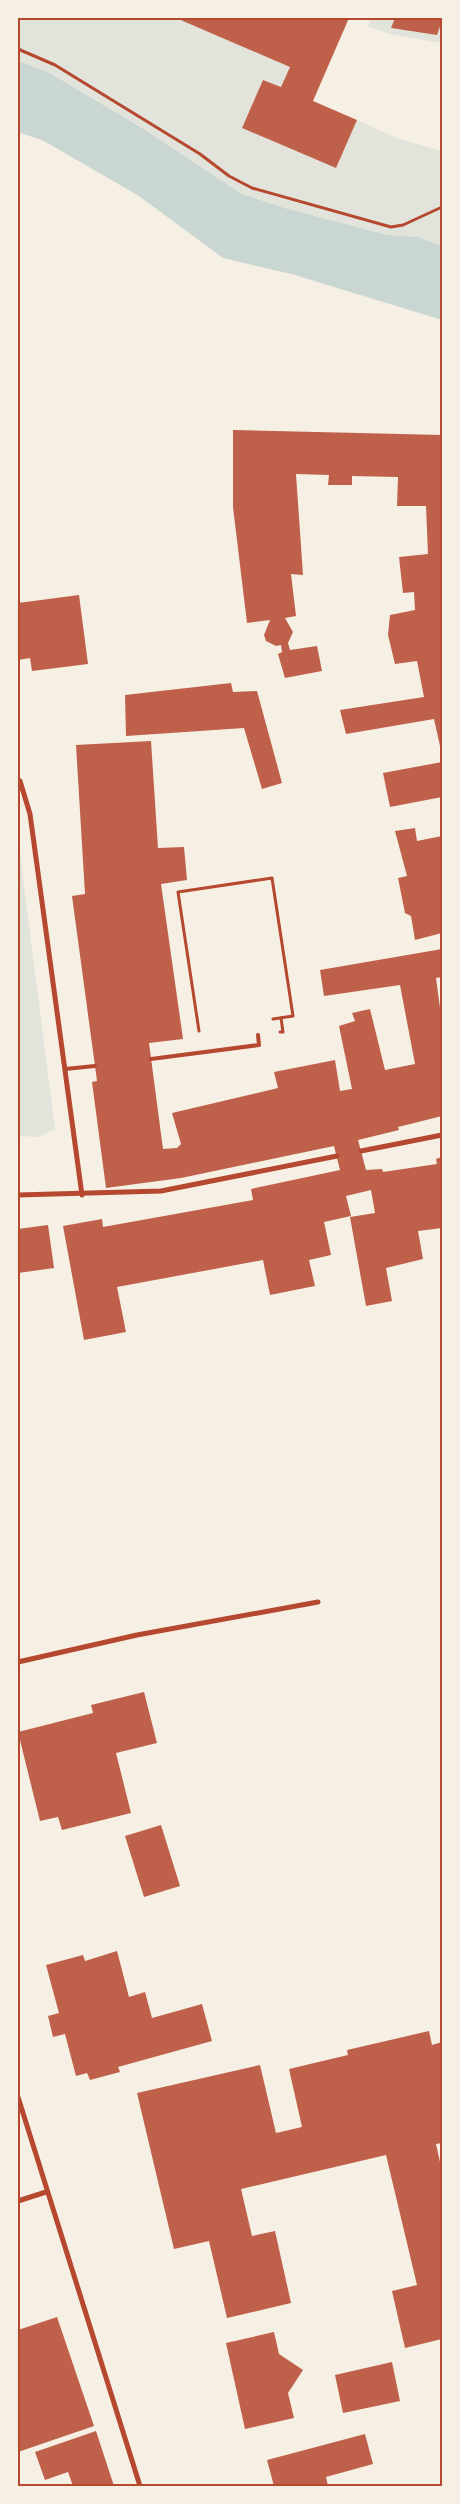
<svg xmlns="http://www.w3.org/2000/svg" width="460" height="2504" font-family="Raleway,sans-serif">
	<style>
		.green { fill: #e2e4dc }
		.water { fill: #c9d6d2 }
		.building { fill: #bf614a }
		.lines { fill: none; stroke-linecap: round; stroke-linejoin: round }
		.path { stroke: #b5482f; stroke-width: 3 }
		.service { stroke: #b5482f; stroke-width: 4 }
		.minor { stroke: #b5482f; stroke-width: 5 }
		.neatline { fill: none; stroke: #b5482f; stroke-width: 2 }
	</style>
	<rect width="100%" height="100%" fill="#f6efe4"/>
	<g class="green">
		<path d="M 18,18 L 176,18 L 290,67 L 281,87 L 263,80 L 243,128 L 336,168 L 357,120 L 399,139 L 442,151 L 442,246 L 418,237 L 388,235 L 288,209 L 242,194 L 142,128 L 48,72 L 18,61 Z"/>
		<path d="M 372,18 L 395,18 L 391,28 L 437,35 L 442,21 L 442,43 L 389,34 L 368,26 Z"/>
		<path d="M 18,839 L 55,1129 L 38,1137 L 18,1136 Z"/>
	</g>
	<path class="water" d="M 18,61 L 48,72 L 142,128 L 242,194 L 288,209 L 388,235 L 418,237 L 442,246 L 442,320 L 295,275 L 223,258 L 139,196 L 44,141 L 18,132 Z"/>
	<g class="building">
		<path d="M 176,18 L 349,18 L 313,101 L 357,120 L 336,168 L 242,128 L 263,80 L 281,87 L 290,67 Z"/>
		<path d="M 395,18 L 442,18 L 442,21 L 437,35 L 391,28 Z"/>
		<path d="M 233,430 L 442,435 L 442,755 L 434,719 L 346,734 L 340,710 L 424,697 L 417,661 L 395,664 L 388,635 L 390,615 L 415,610 L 414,592 L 403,593 L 399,557 L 428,554 L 426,506 L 397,506 L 398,477 L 352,476 L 352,485 L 328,485 L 329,475 L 296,474 L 303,575 L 291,574 L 296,616 L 285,618 L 293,632 L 288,643 L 290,650 L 317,646 L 322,671 L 285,678 L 278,654 L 282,652 L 281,645 L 276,646 L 266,641 L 264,635 L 270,620 L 247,623 L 233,507 Z"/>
		<path d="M 79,595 L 88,664 L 32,671 L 30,658 L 18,660 L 18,603 Z"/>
		<path d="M 231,683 L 233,692 L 257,691 L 282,783 L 262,789 L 244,728 L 126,736 L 125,695 Z"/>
		<path d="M 151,741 L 158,848 L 184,847 L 187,880 L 161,884 L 183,1039 L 149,1043 L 163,1149 L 177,1148 L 181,1144 L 172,1113 L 278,1088 L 274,1072 L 335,1060 L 340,1091 L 352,1089 L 339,1026 L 355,1021 L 352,1013 L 370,1009 L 385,1070 L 415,1064 L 400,985 L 324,996 L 320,970 L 442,949 L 442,977 L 436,978 L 442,1023 L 442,1116 L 398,1127 L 399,1130 L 358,1140 L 366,1170 L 382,1169 L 383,1172 L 437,1164 L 436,1159 L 442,1157 L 442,1228 L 418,1231 L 423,1259 L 386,1268 L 392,1301 L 366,1306 L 350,1217 L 375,1213 L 371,1190 L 346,1196 L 351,1216 L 324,1222 L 331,1255 L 309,1260 L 315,1286 L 270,1295 L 263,1260 L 117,1287 L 126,1332 L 84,1340 L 63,1226 L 102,1219 L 103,1227 L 253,1200 L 251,1189 L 340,1170 L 334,1146 L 181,1178 L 106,1188 L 92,1082 L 97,1081 L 72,896 L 85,894 L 76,745 Z"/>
		<path d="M 442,762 L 442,797 L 390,807 L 383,773 Z"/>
		<path d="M 415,828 L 417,841 L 442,836 L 442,933 L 415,940 L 411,916 L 405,913 L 398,878 L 407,876 L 395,831 Z"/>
		<path d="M 48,1225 L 54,1268 L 18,1273 L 18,1229 Z"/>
		<path d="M 144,1692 L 157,1743 L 116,1753 L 131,1813 L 62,1830 L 58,1817 L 40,1821 L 18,1732 L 93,1713 L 91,1705 Z"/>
		<path d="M 161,1825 L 180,1886 L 144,1897 L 125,1836 Z"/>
		<path d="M 117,1951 L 129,1997 L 145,1992 L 152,2018 L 202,2004 L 212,2041 L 118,2067 L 120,2072 L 90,2080 L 87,2073 L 76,2076 L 65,2034 L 53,2037 L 48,2016 L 59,2013 L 46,1965 L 83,1955 L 85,1961 Z"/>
		<path d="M 429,2031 L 432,2045 L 442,2042 L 442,2143 L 436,2144 L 442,2171 L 442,2339 L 405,2348 L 392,2291 L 417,2285 L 386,2155 L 241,2189 L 252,2236 L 275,2231 L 291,2303 L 227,2318 L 209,2241 L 174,2249 L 137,2093 L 260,2065 L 276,2133 L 302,2127 L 289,2069 L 348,2055 L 347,2050 Z"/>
		<path d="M 57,2317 L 94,2426 L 18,2452 L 18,2330 Z"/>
		<path d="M 274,2332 L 279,2354 L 303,2370 L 288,2393 L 294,2418 L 245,2429 L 226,2343 Z"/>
		<path d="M 392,2362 L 400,2401 L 343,2413 L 335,2375 Z"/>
		<path d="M 96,2431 L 114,2486 L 73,2486 L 68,2472 L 45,2480 L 35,2452 Z"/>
		<path d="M 365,2434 L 373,2464 L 326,2477 L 328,2486 L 274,2486 L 267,2460 Z"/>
	</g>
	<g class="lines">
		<g class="path">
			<path d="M 18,49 L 55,65 L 200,154 L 229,176 L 252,188 L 391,227 L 403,225 L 442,207"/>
			<path d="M 199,1031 L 178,892 L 272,878 L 293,1016 L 273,1019"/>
			<path d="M 280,1032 L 283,1032 L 281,1018"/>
		</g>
		<g class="service">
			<path d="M 151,1059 L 259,1045 L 258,1035"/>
			<path d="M 65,1069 L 95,1066"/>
		</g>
		<g class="minor">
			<path d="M 18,780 L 20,781 L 30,814 L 82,1195"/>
			<path d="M 361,1151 L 442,1135"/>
			<path d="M 18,1195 L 161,1191 L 337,1156"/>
			<path d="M 18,1662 L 137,1635 L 318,1602"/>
			<path d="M 18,2097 L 140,2486"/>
			<path d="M 18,2201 L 46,2192"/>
		</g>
	</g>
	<rect width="460" height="2504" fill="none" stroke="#f6efe4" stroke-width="38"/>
	<rect x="19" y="19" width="422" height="2466" class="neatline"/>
</svg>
